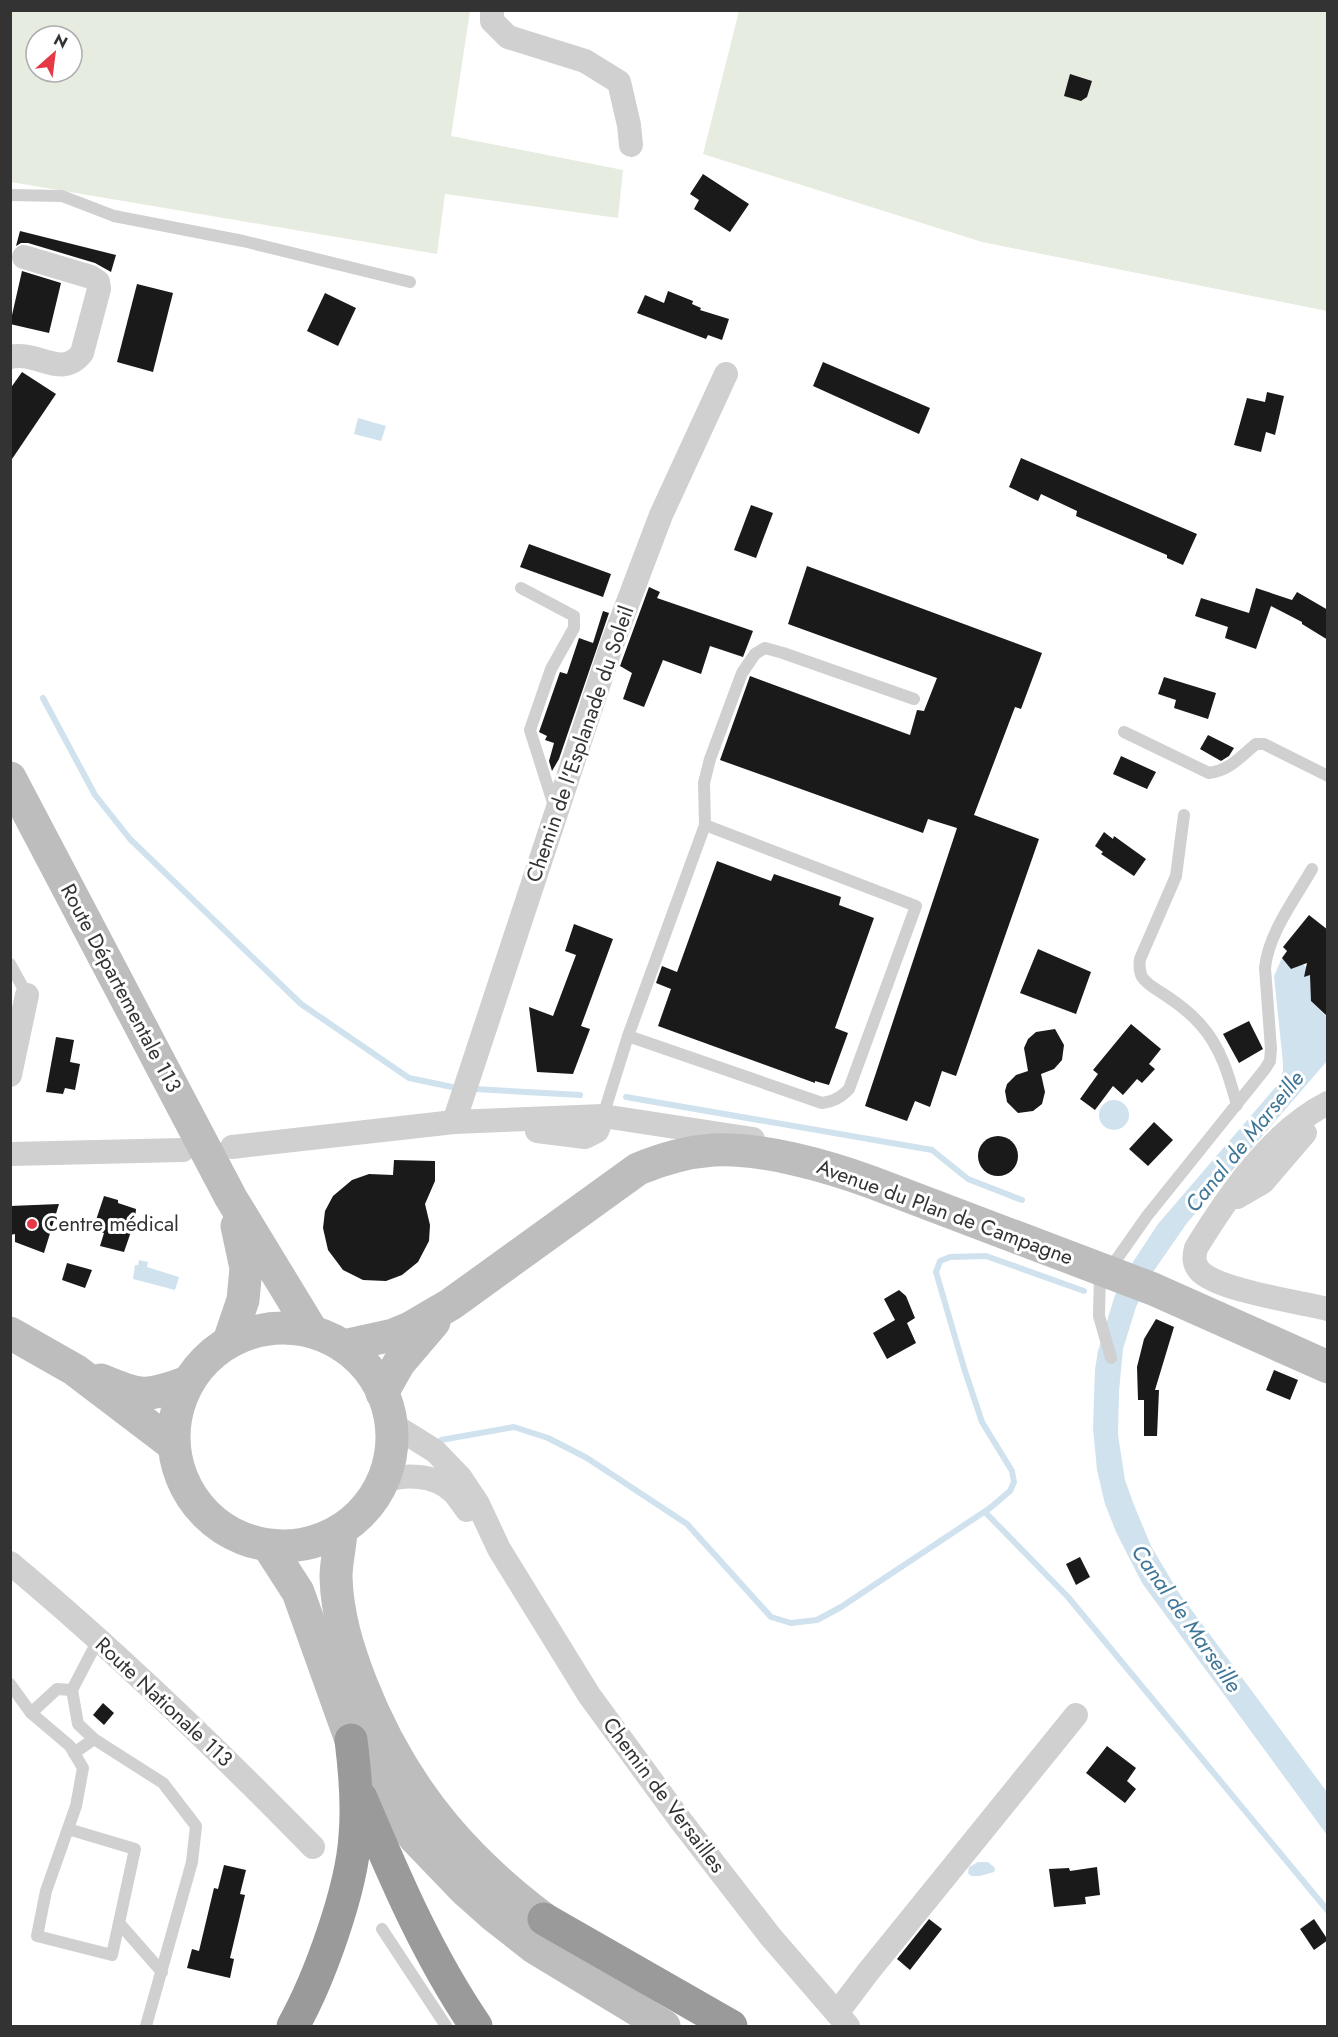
<svg xmlns="http://www.w3.org/2000/svg" width="1338" height="2037" font-family="Jost,sans-serif">
	<style>
		.green { fill: #e6ecdf; fill-rule: evenodd }
		.water { fill: #cfe2ee }
		.lines { fill: none; stroke-linecap: round; stroke-linejoin: round }
		.stream { stroke: #cfe2ee; stroke-width: 6 }
		.building { fill: #1a1a1a }
		.lane { stroke: #d0d0d0; stroke-width: 12 }
		.street { stroke: #d0d0d0; stroke-width: 24 }
		.secondary { stroke: #bdbdbd; stroke-width: 33 }
		.highway { stroke: #9a9a9a; stroke-width: 33 }
		.poi-dot { fill: #e63946; stroke: #fff; stroke-width: 2 }
		.labels { text-anchor: middle; dominant-baseline: central; stroke-width: 6; stroke-linejoin: round; paint-order: stroke }
		.street-label { font-size: 21px; fill: #333; stroke: #fff }
		.poi-label { font-size: 21px; fill: #333; stroke: #fff; text-anchor: start }
		.water-label { font-size: 22px; font-style: italic; fill: #3f7597; stroke: #fff }
	</style>
	<rect width="100%" height="100%" fill="#fff"/>
	<g class="green">
		<path d="M 10,11 L 470,11 L 451,136 L 623,170 L 618,218 L 445,194 L 437,254 L 11,182 ZM 36,36 L 72,36 L 72,72 L 36,72 Z"/>
		<path d="M 739,11 L 1327,11 L 1327,311 L 982,242 L 703,154 Z"/>
	</g>
	<g class="water">
		<path d="M 358,418 L 386,426 L 381,441 L 354,434 Z"/>
		<path d="M 1282,958 L 1295,965 L 1294,968 L 1301,963 L 1309,969 L 1305,977 L 1312,971 L 1311,1001 L 1327,1017 L 1327,1061 L 1187,1223 L 1153,1272 L 1136,1307 L 1123,1349 L 1119,1391 L 1118,1435 L 1125,1480 L 1134,1505 L 1151,1546 L 1179,1593 L 1327,1792 L 1327,1835 L 1142,1583 L 1116,1532 L 1105,1504 L 1097,1470 L 1093,1428 L 1095,1369 L 1098,1351 L 1114,1298 L 1123,1277 L 1158,1224 L 1279,1083 L 1283,1071 L 1283,1063 L 1274,976 Z"/>
		<circle cx="1114" cy="1115" r="15"/>
		<path d="M 139,1260 L 148,1262 L 147,1267 L 179,1277 L 175,1290 L 133,1279 L 135,1265 L 138,1265 Z"/>
		<path d="M 978,1862 L 988,1862 L 995,1868 L 994,1872 L 980,1876 L 971,1876 L 968,1873 L 969,1867 Z"/>
	</g>
	<g class="lines">
		<g class="stream">
			<path d="M 43,698 L 95,795 L 130,839 L 301,1004 L 409,1078 L 457,1088"/>
			<path d="M 475,1089 L 580,1095"/>
			<path d="M 626,1097 L 932,1150 L 968,1179 L 1022,1200"/>
			<path d="M 441,1440 L 514,1427 L 548,1438 L 587,1458 L 687,1524 L 771,1617 L 791,1623 L 817,1620 L 841,1607 L 990,1508 L 1010,1491 L 1014,1482 L 1012,1471 L 982,1422 L 964,1368 L 936,1272 L 940,1261 L 950,1257 L 986,1256 L 1084,1291"/>
			<path d="M 985,1512 L 1068,1597 L 1328,1911"/>
		</g>
	</g>
	<g class="building">
		<path d="M 1070,74 L 1092,81 L 1087,97 L 1081,101 L 1064,96 Z"/>
		<path d="M 703,174 L 749,204 L 730,232 L 694,209 L 699,200 L 690,194 Z"/>
		<path d="M 20,231 L 116,255 L 111,272 L 95,263 L 28,243 L 21,243 L 16,246 Z"/>
		<path d="M 22,271 L 61,283 L 49,333 L 10,324 Z"/>
		<path d="M 137,284 L 173,293 L 153,372 L 117,362 Z"/>
		<path d="M 668,291 L 693,301 L 692,304 L 701,308 L 700,310 L 729,319 L 722,340 L 708,335 L 706,339 L 637,313 L 645,295 L 664,303 Z"/>
		<path d="M 325,293 L 356,308 L 338,346 L 307,331 Z"/>
		<path d="M 823,362 L 930,408 L 919,434 L 813,386 Z"/>
		<path d="M 22,372 L 56,394 L 10,462 L 10,389 Z"/>
		<path d="M 1267,392 L 1284,396 L 1275,435 L 1266,432 L 1261,452 L 1234,445 L 1247,398 L 1265,402 Z"/>
		<path d="M 1021,458 L 1197,534 L 1183,565 L 1167,558 L 1167,555 L 1076,516 L 1077,511 L 1041,494 L 1038,501 L 1009,487 Z"/>
		<path d="M 751,505 L 773,513 L 756,558 L 734,550 Z"/>
		<path d="M 529,544 L 611,574 L 603,597 L 520,567 Z"/>
		<path d="M 807,566 L 1042,653 L 1021,709 L 1015,707 L 974,815 L 1039,839 L 956,1076 L 942,1071 L 930,1107 L 915,1101 L 907,1121 L 865,1106 L 957,828 L 928,819 L 923,833 L 720,760 L 750,676 L 910,735 L 917,710 L 924,711 L 937,678 L 788,624 Z"/>
		<path d="M 649,587 L 660,592 L 657,598 L 753,631 L 743,657 L 710,646 L 701,674 L 663,660 L 644,707 L 623,699 L 632,673 L 620,666 Z"/>
		<path d="M 1256,588 L 1292,600 L 1297,592 L 1328,610 L 1328,640 L 1302,624 L 1302,622 L 1271,606 L 1256,649 L 1225,638 L 1228,627 L 1195,616 L 1201,598 L 1249,613 Z"/>
		<path d="M 603,611 L 609,613 L 559,759 L 552,771 L 549,761 L 554,743 L 545,740 L 547,736 L 539,732 L 560,672 L 567,674 L 579,638 L 593,643 Z"/>
		<path d="M 1164,677 L 1216,693 L 1208,719 L 1174,708 L 1176,700 L 1158,694 Z"/>
		<path d="M 1208,735 L 1234,748 L 1229,756 L 1221,761 L 1200,749 Z"/>
		<path d="M 1121,756 L 1156,772 L 1147,789 L 1113,774 Z"/>
		<path d="M 1104,832 L 1113,839 L 1114,836 L 1146,859 L 1134,876 L 1101,854 L 1103,852 L 1095,846 Z"/>
		<path d="M 717,861 L 771,881 L 774,874 L 841,897 L 839,905 L 874,918 L 835,1028 L 848,1033 L 829,1085 L 815,1081 L 815,1083 L 658,1026 L 671,989 L 656,983 L 662,966 L 677,972 Z"/>
		<path d="M 1309,915 L 1328,930 L 1328,1017 L 1311,1001 L 1310,975 L 1304,977 L 1307,963 L 1291,969 L 1282,958 L 1287,951 L 1283,947 Z"/>
		<path d="M 574,924 L 613,939 L 581,1026 L 590,1029 L 573,1074 L 537,1072 L 529,1007 L 553,1016 L 576,955 L 565,951 Z"/>
		<path d="M 1038,949 L 1091,972 L 1076,1014 L 1020,993 Z"/>
		<path d="M 1249,1021 L 1263,1049 L 1239,1063 L 1223,1034 Z"/>
		<path d="M 1131,1024 L 1161,1049 L 1149,1064 L 1155,1069 L 1142,1083 L 1137,1079 L 1123,1095 L 1113,1086 L 1095,1110 L 1080,1099 L 1098,1074 L 1093,1070 Z"/>
		<path d="M 1055,1029 L 1064,1045 L 1062,1060 L 1054,1069 L 1041,1074 L 1045,1092 L 1042,1104 L 1033,1111 L 1018,1113 L 1007,1102 L 1005,1091 L 1007,1084 L 1016,1075 L 1028,1071 L 1024,1048 L 1028,1039 L 1036,1032 Z"/>
		<path d="M 56,1037 L 74,1040 L 70,1062 L 80,1064 L 75,1090 L 65,1088 L 63,1094 L 46,1092 Z"/>
		<path d="M 1154,1122 L 1173,1140 L 1148,1166 L 1129,1149 Z"/>
		<circle cx="998" cy="1156" r="20"/>
		<path d="M 394,1160 L 435,1161 L 435,1181 L 425,1204 L 430,1225 L 429,1241 L 418,1262 L 402,1275 L 386,1281 L 363,1280 L 343,1270 L 328,1250 L 323,1228 L 325,1211 L 333,1196 L 352,1180 L 369,1174 L 393,1175 Z"/>
		<path d="M 104,1196 L 118,1200 L 118,1203 L 136,1209 L 135,1220 L 124,1252 L 100,1246 L 104,1233 L 96,1231 L 98,1221 L 96,1220 Z"/>
		<path d="M 59,1204 L 44,1253 L 15,1242 L 15,1234 L 10,1235 L 10,1206 Z"/>
		<path d="M 67,1263 L 92,1270 L 85,1288 L 62,1280 Z"/>
		<path d="M 899,1290 L 906,1296 L 915,1318 L 907,1323 L 916,1343 L 887,1359 L 873,1333 L 895,1320 L 884,1299 Z"/>
		<path d="M 1156,1319 L 1174,1327 L 1155,1390 L 1159,1390 L 1157,1436 L 1144,1436 L 1144,1400 L 1138,1400 L 1137,1367 L 1144,1339 Z"/>
		<path d="M 1274,1370 L 1298,1380 L 1290,1400 L 1266,1390 Z"/>
		<path d="M 1080,1557 L 1090,1577 L 1076,1585 L 1066,1564 Z"/>
		<path d="M 103,1703 L 114,1713 L 104,1725 L 93,1715 Z"/>
		<path d="M 1107,1746 L 1136,1768 L 1127,1781 L 1136,1789 L 1125,1803 L 1086,1773 Z"/>
		<path d="M 224,1865 L 246,1870 L 240,1894 L 245,1895 L 230,1958 L 234,1959 L 230,1978 L 187,1968 L 192,1949 L 199,1951 L 214,1888 L 218,1889 Z"/>
		<path d="M 1097,1867 L 1100,1895 L 1085,1897 L 1086,1904 L 1054,1907 L 1049,1869 L 1069,1868 L 1070,1871 Z"/>
		<path d="M 929,1919 L 942,1929 L 910,1970 L 897,1959 Z"/>
		<path d="M 1314,1919 L 1328,1940 L 1314,1950 L 1300,1929 Z"/>
	</g>
	<g class="lines">
		<g class="lane">
			<path d="M 10,195 L 62,196 L 114,216 L 243,241 L 410,282"/>
			<path d="M 521,588 L 574,616 L 574,628 L 551,669 L 530,730 L 555,809"/>
			<path d="M 1124,732 L 1209,773 C 1229,771 1241,756 1256,744 L 1264,744 L 1328,776"/>
			<path d="M 1184,815 L 1176,876 L 1140,959 C 1139,966 1139,971 1142,977 C 1148,986 1160,991 1168,997 C 1180,1005 1191,1014 1200,1024 C 1221,1047 1229,1076 1237,1105"/>
			<path d="M 10,964 L 27,995"/>
			<path d="M 628,1036 L 822,1103 C 834,1101 840,1098 849,1089 L 916,906 L 705,825"/>
			<path d="M 603,1116 L 628,1036 L 705,825 L 704,783 L 710,759 L 742,673 L 755,654 L 765,648 L 783,653 L 914,699"/>
			<path d="M 1109,1270 L 1147,1216 L 1265,1069 L 1270,1061 L 1271,1049 L 1265,968 C 1268,934 1295,899 1312,869"/>
			<path d="M 1100,1272 L 1099,1316 L 1111,1358"/>
			<path d="M 98,1640 L 72,1690 L 78,1724 L 94,1739 L 163,1783 L 196,1826 L 192,1862 L 146,2026"/>
			<path d="M 10,1684 L 31,1713 L 70,1746 L 83,1768 L 76,1806 L 46,1891 L 37,1936 L 112,1955 L 135,1849 L 68,1829"/>
			<path d="M 31,1713 L 57,1689 L 72,1690"/>
			<path d="M 74,1753 L 94,1739"/>
			<path d="M 119,1923 L 162,1972"/>
			<path d="M 382,1929 L 446,2026"/>
		</g>
		<g class="street">
			<path d="M 492,10 L 492,21 L 508,37 L 585,61 L 619,82 L 629,125 L 631,145"/>
			<path d="M 10,357 C 38,350 61,380 82,353 L 99,289 L 98,282 L 91,277 L 24,257"/>
			<path d="M 10,1075 L 27,995"/>
			<path d="M 1328,1103 C 1272,1131 1228,1196 1196,1248 C 1194,1256 1193,1263 1199,1270 C 1215,1290 1300,1302 1328,1309"/>
			<path d="M 454,1122 L 611,647 L 661,515 L 726,374"/>
			<path d="M 537,1131 L 585,1137 L 597,1131 L 603,1116"/>
			<path d="M 232,1147 L 454,1122 L 603,1116 L 753,1139"/>
			<path d="M 10,1154 L 183,1150"/>
			<path d="M 1237,1197 L 1263,1182 L 1305,1133"/>
			<path d="M 395,1426 L 435,1451 L 460,1477 L 478,1504 L 499,1549 L 589,1695 L 681,1821 L 770,1936 L 848,2026"/>
			<path d="M 384,1481 C 405,1474 434,1474 452,1491 C 458,1496 462,1504 467,1510"/>
			<path d="M 10,1563 C 116,1651 217,1749 313,1847"/>
			<path d="M 837,2013 L 868,1972 L 1076,1715"/>
		</g>
		<g class="secondary">
			<path d="M 10,778 L 231,1198 L 312,1331"/>
			<circle cx="283" cy="1437" r="109"/>
			<path d="M 10,1333 L 75,1370 L 171,1443"/>
			<path d="M 229,1341 L 243,1300 L 246,1268 L 237,1226"/>
			<path d="M 343,1346 L 393,1335 L 410,1328 L 451,1304 L 638,1169 C 662,1159 686,1152 713,1150 C 760,1147 827,1166 871,1182 L 1153,1289 L 1328,1367"/>
			<path d="M 101,1380 C 140,1396 145,1398 185,1383"/>
			<path d="M 382,1393 L 399,1363 L 434,1322"/>
			<path d="M 341,1532 C 340,1547 336,1563 336,1577 C 337,1615 348,1649 361,1683 C 404,1793 471,1869 568,1936"/>
			<path d="M 269,1547 L 298,1592 L 351,1740 L 397,1814 L 415,1838 L 466,1891 L 493,1915 L 535,1948 L 664,2026"/>
		</g>
		<g class="highway">
			<path d="M 361,1798 C 394,1876 428,1956 476,2026"/>
			<path d="M 544,1919 L 731,2026"/>
			<path d="M 293,2026 C 319,1980 352,1889 355,1836 C 358,1803 355,1772 351,1740"/>
		</g>
	</g>
	<circle class="poi-dot" cx="32" cy="1224" r="6"/>
	<g class="labels">
		<g class="street-label">
			<text transform="translate(580 744) rotate(-71)">Chemin de l'Esplanade du Soleil</text>
			<text transform="translate(121 988) rotate(62)">Route Départementale 113</text>
			<text transform="translate(945 1212) rotate(20)">Avenue du Plan de Campagne</text>
			<text transform="translate(164 1702) rotate(43)">Route Nationale 113</text>
			<text transform="translate(664 1795) rotate(53)">Chemin de Versailles</text>
		</g>
		<g class="poi-label">
			<text x="44" y="1224">Centre médical</text>
		</g>
		<g class="water-label">
			<text transform="translate(1244 1141) rotate(-51)">Canal de Marseille</text>
			<text transform="translate(1187 1618) rotate(55)">Canal de Marseille</text>
		</g>
	</g>
	<rect width="1338" height="2037" fill="none" stroke="#333333" stroke-width="24"/>
	<g transform="translate(54 54) rotate(28)"><circle r="28" fill="#ffffff" stroke="#adadad" stroke-width="1.5"/>
	<path d="M0-4.5L10 22L0 15L-10 22Z" fill="#e63946"/>
	<text y="-9" font-size="16" font-weight="bold" text-anchor="middle" fill="#333333">N</text>
	</g>
</svg>
